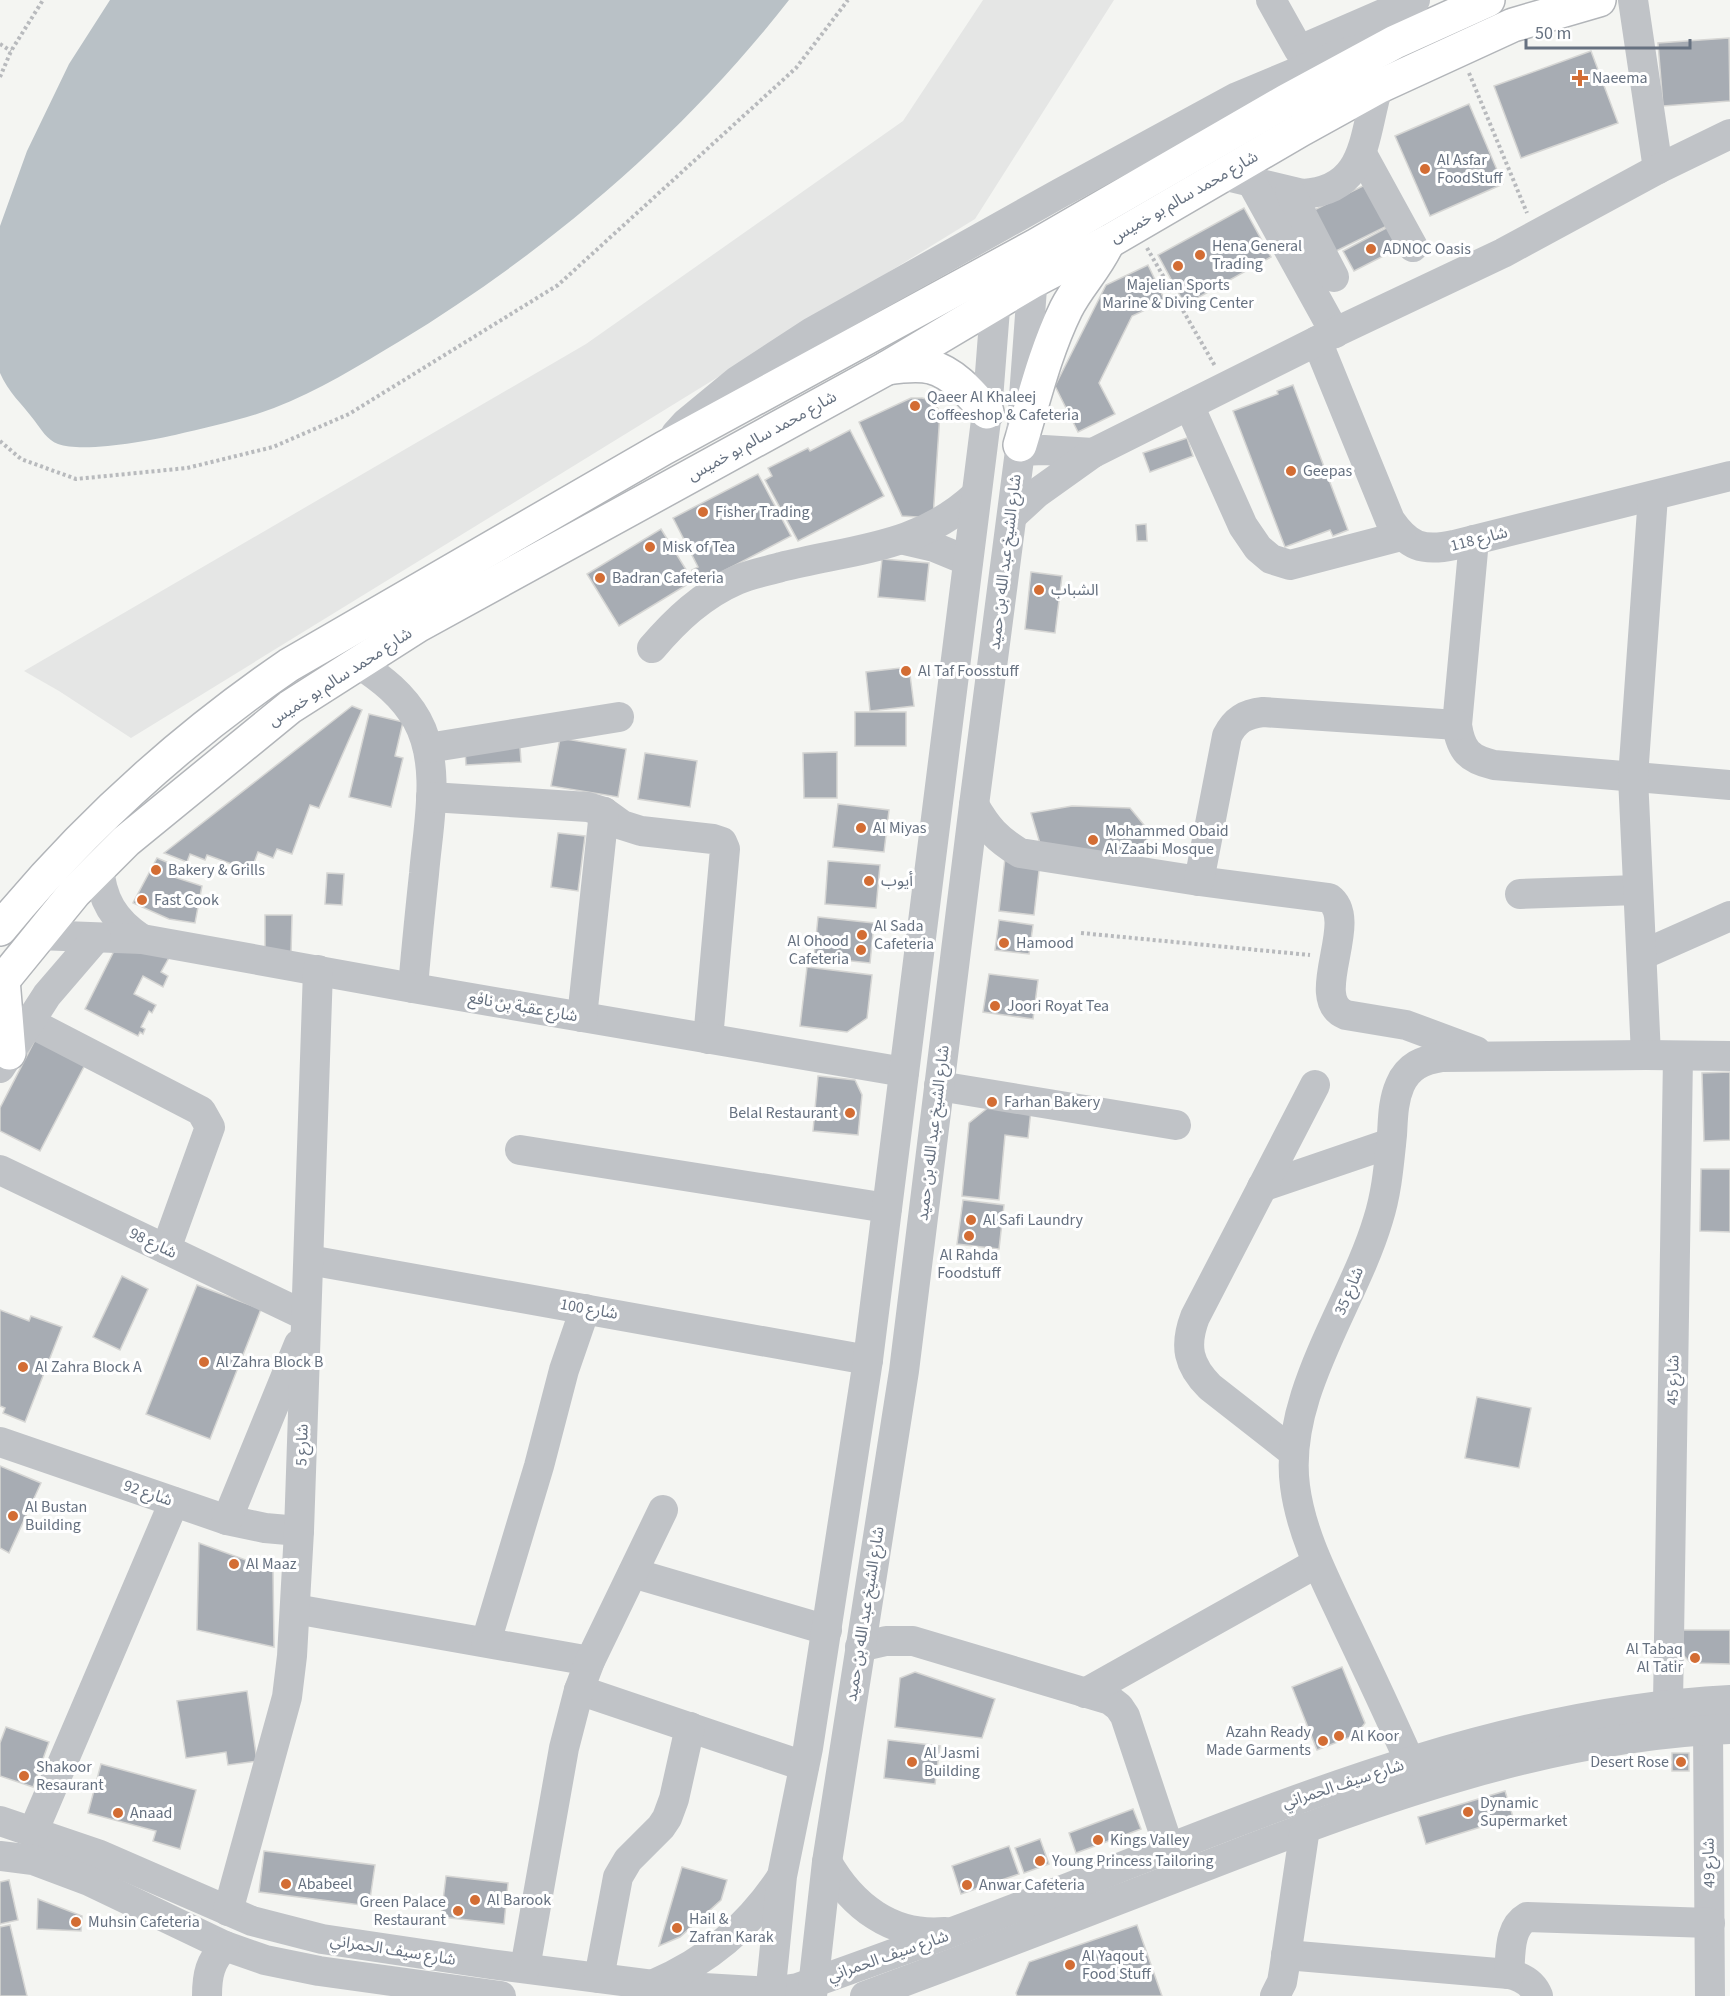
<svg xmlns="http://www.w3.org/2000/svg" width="1730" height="1996" font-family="'Source Sans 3','Noto Sans Arabic',sans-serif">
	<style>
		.built { fill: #e5e6e5 }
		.water { fill: #b9c1c6 }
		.building { fill: #a7acb3; stroke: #d6d6d4; stroke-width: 1.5 }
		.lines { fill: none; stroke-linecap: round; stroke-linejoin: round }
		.major-casing { stroke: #b2b5b9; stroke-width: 36 }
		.path { stroke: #b8babd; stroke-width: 4; stroke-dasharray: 3 3; stroke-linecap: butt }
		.minor { stroke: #c0c3c7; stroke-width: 30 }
		.major { stroke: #fff; stroke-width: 33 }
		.poi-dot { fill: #d36d34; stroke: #fff; stroke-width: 2 }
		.labels { text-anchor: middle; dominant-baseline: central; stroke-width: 6; stroke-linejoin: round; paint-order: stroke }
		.poi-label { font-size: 16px; fill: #667180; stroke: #fff; text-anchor: start }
		.street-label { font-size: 16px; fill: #667180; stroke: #fff }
	</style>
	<rect width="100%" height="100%" fill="#f4f5f2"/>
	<path class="built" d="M 983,0 L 1114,0 L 975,219 L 131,738 L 59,691 L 24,671 L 586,344 L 903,121 Z"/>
	<path class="water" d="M 110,0 L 789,0 C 683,136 548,251 400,341 C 360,365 318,391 274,408 C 243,420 208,427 175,435 C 149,441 82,453 58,444 C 47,440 41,429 34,420 C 22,404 8,392 0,373 L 0,226 L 27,151 L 69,64 Z"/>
	<g class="building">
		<path d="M 1729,38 L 1730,101 L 1663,106 L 1658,43 Z"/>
		<path d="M 1591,51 L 1618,123 L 1521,158 L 1494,86 Z"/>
		<path d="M 1469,104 L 1503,184 L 1430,216 L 1395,136 Z"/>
		<path d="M 1369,183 L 1389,225 L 1330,254 L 1310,212 Z"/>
		<path d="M 1244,208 L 1271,257 L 1185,305 L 1158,255 Z"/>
		<path d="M 1388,227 L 1399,248 L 1354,271 L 1343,251 Z"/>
		<path d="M 1148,265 L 1165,301 L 1132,316 L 1099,383 L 1115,414 L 1078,432 L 1055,386 L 1106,285 Z"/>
		<path d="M 1293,385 L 1348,530 L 1333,536 L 1330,530 L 1285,547 L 1233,411 L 1278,394 L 1277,391 Z"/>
		<path d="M 911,398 L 922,398 L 934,401 L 940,413 L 933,518 L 902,516 L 859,422 Z"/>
		<path d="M 850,430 L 884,496 L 798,541 L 765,480 L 772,476 L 768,468 L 808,448 L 810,451 Z"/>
		<path d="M 1187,438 L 1193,456 L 1150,472 L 1143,453 Z"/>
		<path d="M 758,474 L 791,536 L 699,584 L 692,570 L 698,567 L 673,518 Z"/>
		<path d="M 1146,524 L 1147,541 L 1137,541 L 1136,525 Z"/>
		<path d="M 661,529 L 693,581 L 619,626 L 587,574 Z"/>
		<path d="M 882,559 L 929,563 L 925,601 L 878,597 Z"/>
		<path d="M 1031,572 L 1062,576 L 1055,633 L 1025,629 Z"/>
		<path d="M 909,667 L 914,706 L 870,711 L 866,672 Z"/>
		<path d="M 352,706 L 362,710 L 319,808 L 310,805 L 292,854 L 277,849 L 273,858 L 258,852 L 251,871 L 207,855 L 205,860 L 190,854 L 187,862 L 164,853 Z"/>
		<rect x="855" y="712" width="51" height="34"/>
		<path d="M 369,714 L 403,722 L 395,756 L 403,758 L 391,807 L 349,797 Z"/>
		<path d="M 560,738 L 626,749 L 618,797 L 551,786 Z"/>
		<path d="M 520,747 L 521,762 L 466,765 L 465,750 Z"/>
		<path d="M 837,752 L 837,798 L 804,798 L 803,753 Z"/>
		<path d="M 645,753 L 697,761 L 690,807 L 638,799 Z"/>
		<path d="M 838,804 L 889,810 L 884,852 L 833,847 Z"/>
		<path d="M 1072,806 L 1130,808 L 1148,830 L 1145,856 L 1103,861 L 1044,857 L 1031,813 Z"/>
		<path d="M 558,833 L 585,836 L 578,891 L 551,887 Z"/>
		<path d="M 157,858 L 176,866 L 174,877 L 202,886 L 195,923 L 169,919 L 133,903 Z"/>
		<path d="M 1005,858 L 1040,862 L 1034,915 L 999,911 Z"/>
		<path d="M 828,861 L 880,865 L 876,908 L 825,904 Z"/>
		<path d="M 327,873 L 344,874 L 342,905 L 325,904 Z"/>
		<path d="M 265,915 L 292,915 L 291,954 L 265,954 Z"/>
		<path d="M 818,917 L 874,923 L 870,963 L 814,957 Z"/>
		<path d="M 999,920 L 1033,925 L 1029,954 L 995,950 Z"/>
		<path d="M 118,943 L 171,954 L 161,972 L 168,976 L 163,987 L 143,976 L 134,994 L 156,1005 L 152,1013 L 149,1011 L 141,1027 L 145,1029 L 143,1034 L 140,1032 L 138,1036 L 85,1009 Z"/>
		<path d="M 807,967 L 872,975 L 867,1018 L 847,1032 L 800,1026 Z"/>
		<path d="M 989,974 L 1038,980 L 1033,1019 L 983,1012 Z"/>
		<path d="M 35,1040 L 88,1059 L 40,1151 L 0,1131 L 0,1108 Z"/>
		<path d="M 1730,1072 L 1730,1140 L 1704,1141 L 1702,1073 Z"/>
		<path d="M 818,1076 L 855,1080 L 862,1095 L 858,1135 L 813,1131 Z"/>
		<path d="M 990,1106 L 1031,1110 L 1028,1138 L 1005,1135 L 999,1200 L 962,1196 L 969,1123 Z"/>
		<path d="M 1701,1169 L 1730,1169 L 1730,1232 L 1700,1231 Z"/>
		<path d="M 963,1200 L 1004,1205 L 999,1249 L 957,1244 Z"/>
		<path d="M 122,1276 L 148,1289 L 120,1350 L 93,1337 Z"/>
		<path d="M 197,1285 L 261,1309 L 210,1439 L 146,1414 Z"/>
		<path d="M 0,1310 L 29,1321 L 31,1316 L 62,1327 L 25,1422 L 3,1413 L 5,1408 L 0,1406 Z"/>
		<path d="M 1477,1397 L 1531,1408 L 1519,1468 L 1465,1458 Z"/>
		<path d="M 0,1466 L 41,1483 L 9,1553 L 0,1548 Z"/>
		<path d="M 199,1543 L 273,1570 L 274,1647 L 197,1630 Z"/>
		<path d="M 1683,1630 L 1730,1630 L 1730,1664 L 1691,1663 L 1683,1655 Z"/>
		<path d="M 1342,1667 L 1365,1723 L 1356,1735 L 1317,1750 L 1292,1687 Z"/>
		<path d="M 915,1672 L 995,1699 L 982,1738 L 895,1727 L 900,1678 Z"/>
		<path d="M 247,1691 L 257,1761 L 228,1765 L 226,1752 L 186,1758 L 177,1701 Z"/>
		<path d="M 6,1727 L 49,1742 L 33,1787 L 0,1776 L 0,1743 Z"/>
		<path d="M 888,1740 L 940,1746 L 935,1784 L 884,1778 Z"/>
		<rect x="1672" y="1753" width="17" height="18"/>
		<path d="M 101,1764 L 196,1790 L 180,1849 L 153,1841 L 156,1831 L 88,1813 Z"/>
		<path d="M 1505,1791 L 1513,1817 L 1426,1844 L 1418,1817 Z"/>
		<path d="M 1133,1809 L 1141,1829 L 1076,1853 L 1069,1833 Z"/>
		<path d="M 1040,1839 L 1049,1864 L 1024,1873 L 1015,1848 Z"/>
		<path d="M 1009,1846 L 1019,1874 L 961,1894 L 952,1866 Z"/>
		<path d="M 264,1851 L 375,1865 L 369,1906 L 259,1892 Z"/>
		<path d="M 682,1867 L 727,1880 L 721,1900 L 680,1937 L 659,1946 Z"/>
		<path d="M 446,1876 L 508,1883 L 504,1924 L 441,1917 Z"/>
		<path d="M 9,1880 L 18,1920 L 0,1924 L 0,1882 Z"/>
		<path d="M 38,1899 L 82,1916 L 81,1931 L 37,1929 Z"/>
		<path d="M 10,1925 L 27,1996 L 0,1996 L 0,1927 Z"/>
		<path d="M 1137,1925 L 1162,1996 L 1017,1996 L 1016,1993 L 1029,1962 Z"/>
	</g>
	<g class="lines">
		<g class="major-casing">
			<g id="major">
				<path d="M 887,368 C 901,366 917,364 931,367 C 954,373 972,395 987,412"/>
				<path d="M 1020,445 C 1034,399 1045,352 1066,309 C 1078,285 1097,267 1108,242"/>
				<path d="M 0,929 C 83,828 181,739 289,665 L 664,448 L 1035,246 L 1286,101 L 1395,42 L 1488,0"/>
				<path d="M 3,979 L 9,1053"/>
				<path d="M 0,984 L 75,892 L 126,841 L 290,707 L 417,626 L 887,368 L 1033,281 L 1108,242 L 1302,129 L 1378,87 L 1513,25 L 1599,0"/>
			</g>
		</g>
		<g class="path">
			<path d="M 0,44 L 11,51"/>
			<path d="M 1469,73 L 1527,213"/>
			<path d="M 0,77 L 11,51 L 43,0"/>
			<path d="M 1147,248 L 1215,366"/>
			<path d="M 0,441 L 21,459 L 76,479 L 187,468 L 273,447 L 349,414 L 558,285 L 796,68 L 848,0"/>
			<path d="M 1081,933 L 1310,955"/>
		</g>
		<g class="minor">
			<path d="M 1271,0 L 1299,50"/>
			<path d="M 1633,0 L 1658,169"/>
			<path d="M 1302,49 L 1415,0"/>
			<path d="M 1362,154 L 1413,247"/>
			<path d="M 1222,175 L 1303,194 C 1368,190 1363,135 1378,87"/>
			<path d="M 1251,181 L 1335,333"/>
			<path d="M 1290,192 L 1334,277"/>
			<path d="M 1317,341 L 1390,520 C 1408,546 1422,552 1454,545 L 1730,476"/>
			<path d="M 1189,405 L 1243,526 L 1258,548 L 1271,559 L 1290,565 L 1401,536"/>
			<path d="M 676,434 L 686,423 L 737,381 L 812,332 L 1062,192 L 1237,97 L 1338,55 L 1372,46"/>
			<path d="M 1020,451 L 1044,450 L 1093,453"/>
			<path d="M 1012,516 L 1037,493 L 1093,453 L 1317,341 L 1503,253 L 1658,169 L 1730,134"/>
			<path d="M 904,540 L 934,547 L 968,561"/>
			<path d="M 1474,540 L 1457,725 C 1461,751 1469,759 1494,765 L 1730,785"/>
			<path d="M 652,648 C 676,620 702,595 737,580 C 751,574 767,571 781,567 C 853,549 920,548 976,495"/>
			<path d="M 358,663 C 382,679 403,695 417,720 C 442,765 428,825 424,874 C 420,912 416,950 413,988"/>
			<path d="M 428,748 L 619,717"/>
			<path d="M 431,797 L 588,807 L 604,812 L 622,825 L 641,831 L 713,839 L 722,842 L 725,849 L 708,1039"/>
			<path d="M 974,805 C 987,828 997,839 1020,853 L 1199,881 L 1329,898 C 1361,921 1306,999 1346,1015 L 1406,1025 L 1476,1051"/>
			<path d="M 99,866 C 101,899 114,921 142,939"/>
			<path d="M 1199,881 L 1227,736 C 1235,720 1245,714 1263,712 L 1457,725"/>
			<path d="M 1520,894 L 1638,890"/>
			<path d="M 38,935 L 142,939 L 413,988 L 904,1072"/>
			<path d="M 1642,955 L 1730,916"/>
			<path d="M 582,1017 L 604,812"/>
			<path d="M 29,1022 L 201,1111 L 210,1127 L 166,1249"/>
			<path d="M 1646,1055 L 1633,777 L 1653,496"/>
			<path d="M 0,1068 L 47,995 L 96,938"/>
			<path d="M 939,1086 L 1176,1125"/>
			<path d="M 520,1150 L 887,1208"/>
			<path d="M 0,1170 L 306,1316"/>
			<path d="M 1262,1187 L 1391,1143"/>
			<path d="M 309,1260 L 868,1360"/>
			<path d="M 0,1442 L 227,1520 L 265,1528 L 299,1531"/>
			<path d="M 1293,1452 L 1210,1387 C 1188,1365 1184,1346 1195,1317 L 1315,1085"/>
			<path d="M 227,1520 L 299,1344"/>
			<path d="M 633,1573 L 827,1630"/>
			<path d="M 295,1609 L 590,1661"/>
			<path d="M 486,1642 L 539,1466 L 564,1370 L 585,1309"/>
			<path d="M 860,1647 L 886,1641 L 913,1641 L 1110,1700 L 1119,1707 L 1125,1716 L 1169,1848"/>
			<path d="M 579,1690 L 804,1766"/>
			<path d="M 1085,1693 L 1317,1563"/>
			<path d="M 1668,1704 L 1678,1056"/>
			<path d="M 1708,1730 L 1710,1996"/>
			<path d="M 1410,1762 C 1389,1715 1367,1668 1345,1622 C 1325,1579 1301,1534 1295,1486 C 1283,1395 1353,1304 1378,1220 C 1387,1192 1389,1163 1392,1135 C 1393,1118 1393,1101 1400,1085 C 1408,1066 1423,1060 1442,1057 L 1646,1055 L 1730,1056"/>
			<path d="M 0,1821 L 100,1855 L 252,1921 L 322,1939 L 490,1964 L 653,1985 L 770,1992 L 798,1988 C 905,1950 1011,1911 1116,1869 C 1314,1791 1516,1711 1730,1700"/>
			<path d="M 33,1832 L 174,1502"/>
			<path d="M 0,1856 L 33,1860 L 89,1881 L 225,1946 L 265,1960 L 319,1971 L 501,1996"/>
			<path d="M 827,1862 C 852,1906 892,1937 945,1932"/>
			<path d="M 228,1911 L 287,1697 L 292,1656 L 299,1531 L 318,970"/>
			<path d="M 1286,1955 L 1509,1974 C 1522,1977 1533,1983 1538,1996"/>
			<path d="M 525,1968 L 564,1748 L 579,1690 L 590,1661 L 663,1510"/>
			<path d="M 1509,1974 C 1511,1955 1508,1928 1527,1917 L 1710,1923"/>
			<path d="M 599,1978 L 618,1877 L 628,1860 L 661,1827 L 667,1818 L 674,1799 L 690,1727"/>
			<path d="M 654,1984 C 708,1961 748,1927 781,1878"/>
			<path d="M 207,1996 C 207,1975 210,1961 225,1946"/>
			<path d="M 770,1996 L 782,1876 L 808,1748 L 868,1360 L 987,412 L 997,283"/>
			<path d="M 812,1996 L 827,1862 L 904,1371 L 974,805 L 1020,451 L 1034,261"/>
			<path d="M 865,1996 C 975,1956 1084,1913 1193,1871 C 1365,1804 1544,1736 1730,1729"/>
			<path d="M 1275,1996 L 1282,1982 L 1284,1970 L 1305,1828"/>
		</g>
		<use href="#major" class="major"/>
	</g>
	<g class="poi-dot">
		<path d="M1577 69h6v6h6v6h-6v6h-6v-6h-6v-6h6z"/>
		<circle cx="1425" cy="169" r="6"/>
		<circle cx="1371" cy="249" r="6"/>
		<circle cx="1200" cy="255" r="6"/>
		<circle cx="1178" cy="266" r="6"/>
		<circle cx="915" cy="406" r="6"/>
		<circle cx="1291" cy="471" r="6"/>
		<circle cx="703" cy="512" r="6"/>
		<circle cx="650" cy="547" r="6"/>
		<circle cx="600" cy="578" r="6"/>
		<circle cx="1039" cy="590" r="6"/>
		<circle cx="906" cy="671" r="6"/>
		<circle cx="861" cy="828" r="6"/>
		<circle cx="1093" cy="840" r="6"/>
		<circle cx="156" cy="870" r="6"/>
		<circle cx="869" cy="881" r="6"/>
		<circle cx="142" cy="900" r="6"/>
		<circle cx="862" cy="935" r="6"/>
		<circle cx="1004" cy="943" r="6"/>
		<circle cx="861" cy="950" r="6"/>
		<circle cx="995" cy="1006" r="6"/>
		<circle cx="992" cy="1102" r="6"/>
		<circle cx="850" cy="1113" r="6"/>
		<circle cx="971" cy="1220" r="6"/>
		<circle cx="969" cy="1236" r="6"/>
		<circle cx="204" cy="1362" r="6"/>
		<circle cx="23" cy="1367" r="6"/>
		<circle cx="13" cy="1516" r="6"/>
		<circle cx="234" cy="1564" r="6"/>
		<circle cx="1695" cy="1658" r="6"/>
		<circle cx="1339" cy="1736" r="6"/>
		<circle cx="1323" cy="1741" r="6"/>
		<circle cx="912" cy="1762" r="6"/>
		<circle cx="1681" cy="1762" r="6"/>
		<circle cx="24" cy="1776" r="6"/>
		<circle cx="1468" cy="1812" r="6"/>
		<circle cx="118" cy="1813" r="6"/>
		<circle cx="1098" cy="1840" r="6"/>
		<circle cx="1040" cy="1861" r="6"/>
		<circle cx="286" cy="1884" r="6"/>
		<circle cx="967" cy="1885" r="6"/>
		<circle cx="475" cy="1900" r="6"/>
		<circle cx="458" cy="1911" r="6"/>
		<circle cx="76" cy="1922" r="6"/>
		<circle cx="677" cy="1928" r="6"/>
		<circle cx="1070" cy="1965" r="6"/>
	</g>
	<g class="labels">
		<g class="poi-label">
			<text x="1592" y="78">Naeema</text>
			<text x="1437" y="160">Al Asfar<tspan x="1437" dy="18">FoodStuff</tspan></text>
			<text x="1212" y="246">Hena General<tspan x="1212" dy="18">Trading</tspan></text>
			<text x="1383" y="249">ADNOC Oasis</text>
			<text x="1178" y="285" text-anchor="middle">Majelian Sports<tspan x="1178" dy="18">Marine &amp; Diving Center</tspan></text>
			<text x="927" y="397">Qaeer Al Khaleej<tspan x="927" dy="18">Coffeeshop &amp; Cafeteria</tspan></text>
			<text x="1303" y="471">Geepas</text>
			<text x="715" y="512">Fisher Trading</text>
			<text x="662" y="547">Misk of Tea</text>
			<text x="612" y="578">Badran Cafeteria</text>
			<text x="1051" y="590">الشباب</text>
			<text x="918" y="671">Al Taf Foosstuff</text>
			<text x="873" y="828">Al Miyas</text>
			<text x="1105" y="831">Mohammed Obaid<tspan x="1105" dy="18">Al Zaabi Mosque</tspan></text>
			<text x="168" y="870">Bakery &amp; Grills</text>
			<text x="881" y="881">أيوب</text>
			<text x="154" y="900">Fast Cook</text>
			<text x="874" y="926">Al Sada<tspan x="874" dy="18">Cafeteria</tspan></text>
			<text x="849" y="941" text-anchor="end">Al Ohood<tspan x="849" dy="18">Cafeteria</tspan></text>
			<text x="1016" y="943">Hamood</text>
			<text x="1007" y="1006">Joori Royat Tea</text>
			<text x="1004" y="1102">Farhan Bakery</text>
			<text x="838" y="1113" text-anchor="end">Belal Restaurant</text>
			<text x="983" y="1220">Al Safi Laundry</text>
			<text x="969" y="1255" text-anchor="middle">Al Rahda<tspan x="969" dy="18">Foodstuff</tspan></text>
			<text x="216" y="1362">Al Zahra Block B</text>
			<text x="35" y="1367">Al Zahra Block A</text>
			<text x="25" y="1507">Al Bustan<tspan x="25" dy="18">Building</tspan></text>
			<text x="246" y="1564">Al Maaz</text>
			<text x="1683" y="1649" text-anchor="end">Al Tabaq<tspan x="1683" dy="18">Al Tatir</tspan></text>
			<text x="1311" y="1732" text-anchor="end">Azahn Ready<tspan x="1311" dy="18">Made Garments</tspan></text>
			<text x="1351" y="1736">Al Koor</text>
			<text x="924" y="1753">Al Jasmi<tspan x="924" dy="18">Building</tspan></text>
			<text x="1669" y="1762" text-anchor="end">Desert Rose</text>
			<text x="36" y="1767">Shakoor<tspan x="36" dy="18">Resaurant</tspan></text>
			<text x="1480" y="1803">Dynamic<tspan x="1480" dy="18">Supermarket</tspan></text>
			<text x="130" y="1813">Anaad</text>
			<text x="1110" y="1840">Kings Valley</text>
			<text x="1052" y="1861">Young Princess Tailoring</text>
			<text x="298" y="1884">Ababeel</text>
			<text x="979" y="1885">Anwar Cafeteria</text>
			<text x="487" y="1900">Al Barook</text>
			<text x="446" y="1902" text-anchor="end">Green Palace<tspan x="446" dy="18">Restaurant</tspan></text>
			<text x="689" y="1919">Hail &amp;<tspan x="689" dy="18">Zafran Karak</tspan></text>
			<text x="88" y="1922">Muhsin Cafeteria</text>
			<text x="1082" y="1956">Al Yaqout<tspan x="1082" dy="18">Food Stuff</tspan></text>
		</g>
		<g class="street-label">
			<text transform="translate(1184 197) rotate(-30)">شارع محمد سالم بو خميس</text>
			<text transform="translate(762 436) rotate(-29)">شارع محمد سالم بو خميس</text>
			<text transform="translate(1479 539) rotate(-14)">شارع 118</text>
			<text transform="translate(1005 562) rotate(-83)">شارع الشيخ عبد الله بن حميد</text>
			<text transform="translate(340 677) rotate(-33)">شارع محمد سالم بو خميس</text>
			<text transform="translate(523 1007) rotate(10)">شارع عقبة بن نافع</text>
			<text transform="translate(933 1133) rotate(-83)">شارع الشيخ عبد الله بن حميد</text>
			<text transform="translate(153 1243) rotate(26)">شارع 98</text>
			<text transform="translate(1349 1291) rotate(-67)">شارع 35</text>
			<text transform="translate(589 1309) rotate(10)">شارع 100</text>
			<text transform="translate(1673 1380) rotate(-89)">شارع 45</text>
			<text transform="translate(302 1445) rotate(-88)">شارع 5</text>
			<text transform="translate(148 1493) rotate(19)">شارع 92</text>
			<text transform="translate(865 1614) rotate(-81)">شارع الشيخ عبد الله بن حميد</text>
			<text transform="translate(1343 1784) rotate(-18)">شارع سيف الحمراني</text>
			<text transform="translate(1709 1863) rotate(-91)">شارع 49</text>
			<text transform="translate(393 1950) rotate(9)">شارع سيف الحمراني</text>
			<text transform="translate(888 1956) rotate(-19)">شارع سيف الحمراني</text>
		</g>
	</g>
	<path d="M1526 39v9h164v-9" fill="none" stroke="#667180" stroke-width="3"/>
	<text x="1535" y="39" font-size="18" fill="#667180" stroke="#ffffff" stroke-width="4.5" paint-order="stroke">50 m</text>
</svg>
